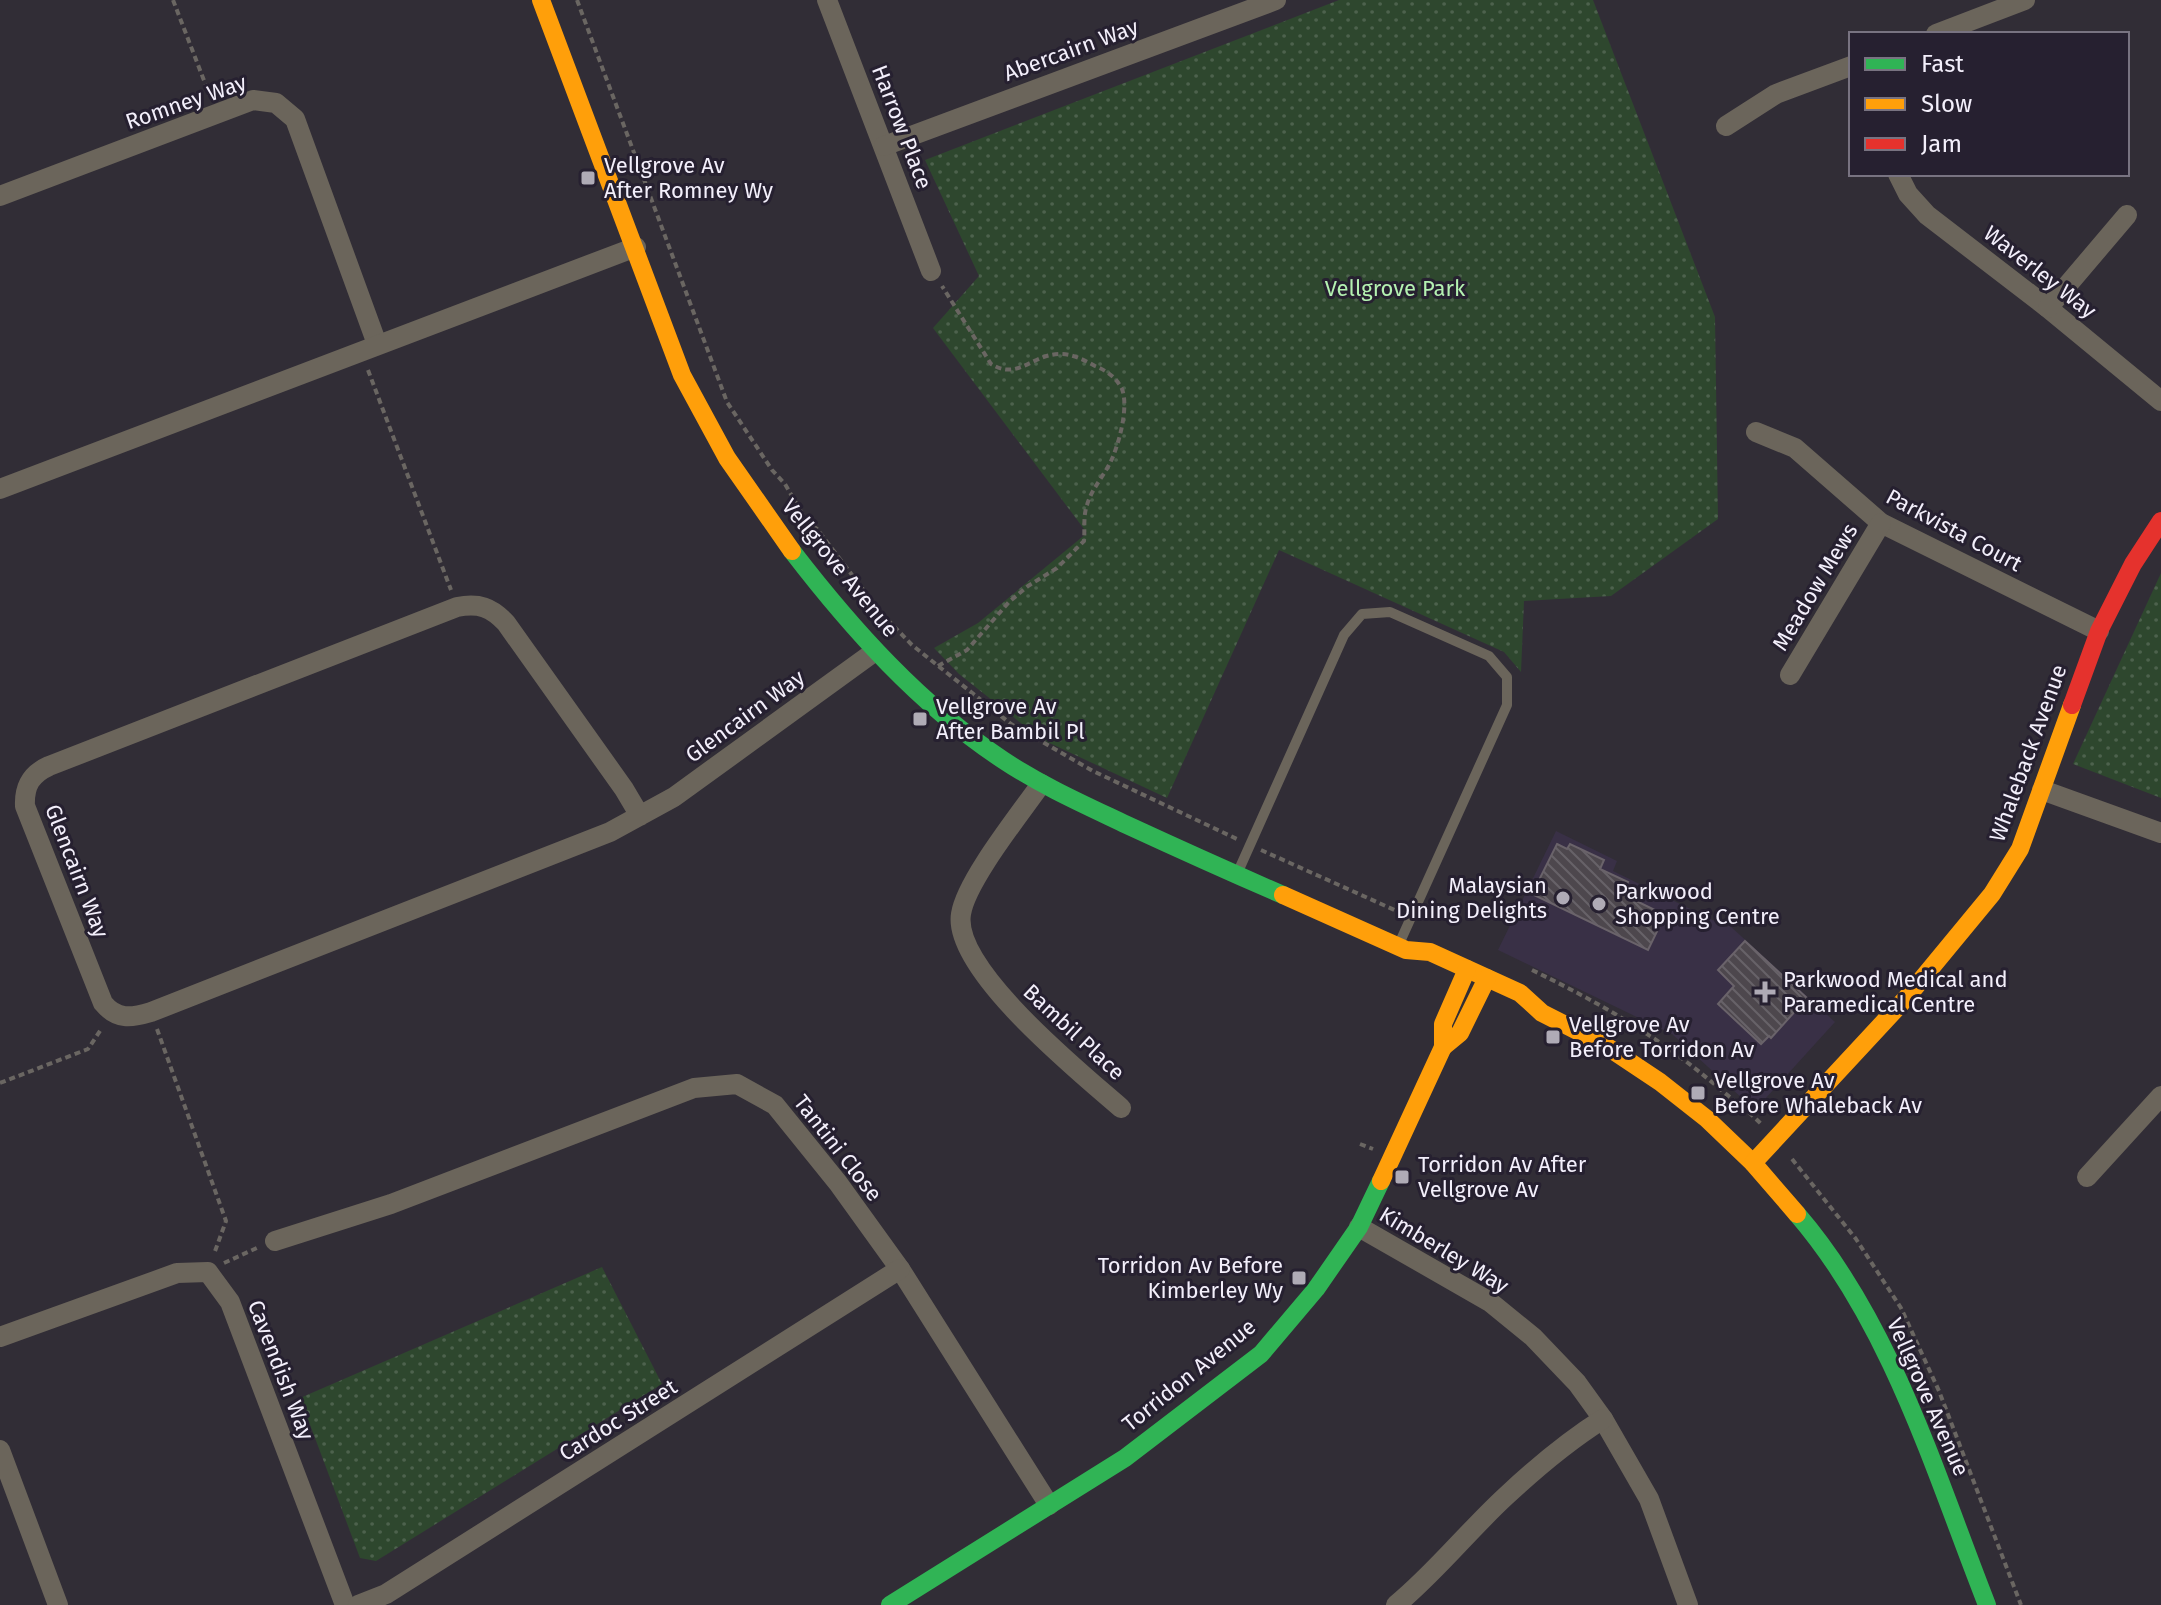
<svg xmlns="http://www.w3.org/2000/svg" width="2161" height="1605" font-family="'Fira Sans',sans-serif">
	<style>
		.built { fill: #393046 }
		.grass { fill: url(#grass-dots) }
		.building { fill: url(#building-back-hatch); stroke: #6a636a; stroke-width: 2 }
		.lines { fill: none; stroke-linecap: round; stroke-linejoin: round }
		.path { stroke: #6a6662; stroke-width: 4; stroke-dasharray: 6 4; stroke-linecap: butt }
		.lane { stroke: #6b655b; stroke-width: 10 }
		.street { stroke: #6b655b; stroke-width: 20 }
		.fast { stroke: #30b455; stroke-width: 18 }
		.slow { stroke: #ff9f0a; stroke-width: 18 }
		.jam { stroke: #e5322d; stroke-width: 18 }
		.poi-dot { fill: #afabb6; stroke: #262030; stroke-width: 3 }
		.labels { text-anchor: middle; dominant-baseline: central; stroke-width: 6; stroke-linejoin: round; paint-order: stroke }
		.street-label { font-size: 22px; fill: #f3effb; stroke: #262030 }
		.poi-label { font-size: 22px; fill: #f3effb; stroke: #262030; text-anchor: start }
		.park-label { font-size: 22px; fill: #b4f1b1; stroke: #262030 }
	</style>
	<defs>
		<pattern id="grass-dots" width="8" height="8" patternUnits="userSpaceOnUse" patternTransform="scale(2)"><rect width="8" height="8" fill="#2e472e"/><path d="M2 2h.1M6 6h.1" fill="none" stroke="#4d624d" stroke-width="1.8" stroke-linecap="round"/></pattern>
		<pattern id="building-back-hatch" width="6" height="6" patternUnits="userSpaceOnUse" patternTransform="scale(2)"><rect width="6" height="6" fill="#4d474d"/><path d="M-1 5l2 2M0 0l6 6M5-1l2 2" fill="none" stroke="#676268"/></pattern>
	</defs>
	<rect width="100%" height="100%" fill="#312d36"/>
	<path class="built" d="M 1556,831 L 1617,861 L 1613,871 L 1727,927 L 1729,925 L 1835,1022 L 1755,1110 L 1672,1034 L 1498,950 Z"/>
	<g class="grass">
		<path d="M 1339,0 L 1593,0 L 1715,317 L 1718,519 L 1611,596 L 1524,601 L 1521,672 L 1504,652 L 1279,550 L 1167,798 L 1041,739 L 959,674 L 934,648 L 978,623 L 1087,533 L 933,328 L 979,276 L 925,160 Z"/>
		<path d="M 2161,573 L 2161,798 L 2073,764 Z"/>
		<path d="M 602,1267 L 662,1384 L 376,1561 L 360,1558 L 300,1398 Z"/>
	</g>
	<g class="building">
		<path d="M 1557,844 L 1567,849 L 1570,844 L 1604,860 L 1600,869 L 1628,882 L 1622,894 L 1665,915 L 1648,950 L 1532,894 Z"/>
		<path d="M 1745,941 L 1807,998 L 1771,1038 L 1769,1036 L 1761,1044 L 1718,1004 L 1734,986 L 1718,970 Z"/>
	</g>
	<g class="lines">
		<g class="path">
			<path d="M 173,0 L 210,96"/>
			<path d="M 577,0 L 727,402 L 772,470 L 785,484 L 807,522 L 817,529 L 881,613 L 912,645 L 1011,724 L 1093,771 L 1239,840"/>
			<path d="M 368,370 L 451,590"/>
			<path d="M 938,666 L 967,650 L 1009,602 L 1028,586 L 1057,568 L 1084,541 C 1085,530 1083,516 1087,505 C 1092,488 1104,476 1111,461 C 1119,444 1129,407 1122,389 C 1116,377 1107,371 1095,366 C 1084,360 1073,354 1060,354 C 1032,354 1018,381 991,364 L 942,286"/>
			<path d="M 1261,850 L 1399,912"/>
			<path d="M 1532,970 C 1602,1004 1661,1038 1720,1089 C 1734,1101 1750,1112 1762,1125"/>
			<path d="M 157,1029 L 226,1221 L 214,1254"/>
			<path d="M 0,1083 L 88,1049 L 102,1028"/>
			<path d="M 1360,1144 L 1373,1149"/>
			<path d="M 1792,1159 L 1856,1239 L 1901,1308 L 1939,1391 L 2021,1605"/>
			<path d="M 224,1263 L 259,1247"/>
		</g>
		<path class="lane" d="M 1237,874 L 1344,635 L 1362,614 L 1390,612 L 1489,656 L 1507,677 L 1507,705 L 1399,944"/>
		<g class="street">
			<path d="M 827,0 L 931,271"/>
			<path d="M 1936,34 L 2025,0"/>
			<path d="M 1726,126 L 1776,94 L 1851,66"/>
			<path d="M 884,146 L 1276,0"/>
			<path d="M 1898,174 L 1908,194 L 1927,215 L 2048,308 L 2161,401"/>
			<path d="M 0,196 L 253,100 L 276,103 L 295,119 L 377,344"/>
			<path d="M 2048,308 L 2127,215"/>
			<path d="M 1756,432 L 1795,448 L 1881,523 L 2099,631"/>
			<path d="M 0,489 L 636,247"/>
			<path d="M 1790,675 L 1881,523"/>
			<path d="M 1041,784 C 1020,814 966,881 961,914 C 952,969 1081,1073 1121,1108"/>
			<path d="M 2042,790 L 2161,833"/>
			<path d="M 640,816 L 624,789 L 506,623 C 491,607 479,603 457,607 L 49,766 C 31,774 24,786 25,806 L 103,1003 C 117,1020 131,1018 151,1012 L 610,832 L 674,797 L 874,652"/>
			<path d="M 2087,1177 L 2161,1096"/>
			<path d="M 1359,1227 L 1490,1302 L 1533,1337 L 1577,1383 L 1603,1419 L 1649,1499 L 1688,1605"/>
			<path d="M 275,1241 L 391,1204 L 694,1088 L 737,1084 L 775,1105 L 838,1183 L 900,1269 L 1049,1505"/>
			<path d="M 0,1337 L 177,1273 L 208,1272 L 230,1302 L 345,1605"/>
			<path d="M 0,1450 L 58,1605"/>
			<path d="M 358,1605 L 386,1594 L 900,1269"/>
			<path d="M 1396,1605 C 1436,1572 1468,1531 1506,1496 C 1536,1468 1568,1441 1603,1419"/>
		</g>
		<g class="fast">
			<path d="M 792,551 C 852,629 920,705 1003,760 C 1042,786 1085,805 1127,825 C 1179,849 1230,872 1283,895"/>
			<path d="M 1797,1214 C 1891,1323 1935,1473 1987,1605"/>
			<path d="M 890,1605 L 1125,1458 L 1261,1354 L 1316,1289 L 1359,1227 L 1381,1181"/>
		</g>
		<g class="slow">
			<path d="M 541,0 L 682,375 L 727,458 L 792,551"/>
			<path d="M 1283,895 L 1406,950 L 1430,952 L 1520,993 L 1542,1013 L 1603,1044 L 1660,1082 L 1707,1119 L 1753,1163 L 1797,1214"/>
			<path d="M 1443,1047 L 1460,1033 L 1487,978"/>
			<path d="M 1753,1163 L 1907,997 L 1992,894 L 2020,849 L 2072,705"/>
			<path d="M 1381,1181 L 1443,1047 L 1443,1024 L 1467,969"/>
		</g>
		<path class="jam" d="M 2072,705 L 2099,631 L 2133,564 L 2161,521"/>
	</g>
	<g class="poi-dot">
		<rect x="580" y="170" width="16" height="16" rx="4"/>
		<rect x="912" y="711" width="16" height="16" rx="4"/>
		<circle cx="1563" cy="898" r="8"/>
		<circle cx="1599" cy="904" r="8"/>
		<path d="M1761 980h8v8h8v8h-8v8h-8v-8h-8v-8h8z"/>
		<rect x="1545" y="1029" width="16" height="16" rx="4"/>
		<rect x="1690" y="1085" width="16" height="16" rx="4"/>
		<rect x="1394" y="1169" width="16" height="16" rx="4"/>
		<rect x="1291" y="1270" width="16" height="16" rx="4"/>
	</g>
	<g class="labels">
		<g class="street-label">
			<text transform="translate(1071 50) rotate(-20)">Abercairn Way</text>
			<text transform="translate(186 102) rotate(-19)">Romney Way</text>
			<text transform="translate(902 127) rotate(69)">Harrow Place</text>
			<text transform="translate(2040 272) rotate(38)">Waverley Way</text>
			<text transform="translate(1954 530) rotate(28)">Parkvista Court</text>
			<text transform="translate(840 568) rotate(51)">Vellgrove Avenue</text>
			<text transform="translate(1815 587) rotate(-59)">Meadow Mews</text>
			<text transform="translate(745 716) rotate(-36)">Glencairn Way</text>
			<text transform="translate(2028 753) rotate(-70)">Whaleback Avenue</text>
			<text transform="translate(77 871) rotate(69)">Glencairn Way</text>
			<text transform="translate(1074 1032) rotate(43)">Bambil Place</text>
			<text transform="translate(838 1148) rotate(52)">Tantini Close</text>
			<text transform="translate(1444 1250) rotate(31)">Kimberley Way</text>
			<text transform="translate(281 1370) rotate(69)">Cavendish Way</text>
			<text transform="translate(1189 1375) rotate(-39)">Torridon Avenue</text>
			<text transform="translate(1928 1397) rotate(66)">Vellgrove Avenue</text>
			<text transform="translate(618 1420) rotate(-32)">Cardoc Street</text>
		</g>
		<g class="poi-label">
			<text x="604" y="165">Vellgrove Av<tspan x="604" dy="25">After Romney Wy</tspan></text>
			<text x="936" y="706">Vellgrove Av<tspan x="936" dy="25">After Bambil Pl</tspan></text>
			<text x="1547" y="885" text-anchor="end">Malaysian<tspan x="1547" dy="25">Dining Delights</tspan></text>
			<text x="1615" y="891">Parkwood<tspan x="1615" dy="25">Shopping Centre</tspan></text>
			<text x="1783" y="979">Parkwood Medical and<tspan x="1783" dy="25">Paramedical Centre</tspan></text>
			<text x="1569" y="1024">Vellgrove Av<tspan x="1569" dy="25">Before Torridon Av</tspan></text>
			<text x="1714" y="1080">Vellgrove Av<tspan x="1714" dy="25">Before Whaleback Av</tspan></text>
			<text x="1418" y="1164">Torridon Av After<tspan x="1418" dy="25">Vellgrove Av</tspan></text>
			<text x="1283" y="1265" text-anchor="end">Torridon Av Before<tspan x="1283" dy="25">Kimberley Wy</tspan></text>
		</g>
		<g class="park-label">
			<text x="1395" y="288">Vellgrove Park</text>
		</g>
	</g>
	<rect x="1849" y="32" width="280" height="144" fill="#262030" stroke="#787381" stroke-width="2"/>
	<rect x="1865" y="58" width="40" height="12" fill="#30b455" stroke="#787381" stroke-width="2"/>
	<text x="1921" y="72" font-size="24" fill="#f3effb">Fast</text>
	<rect x="1865" y="98" width="40" height="12" fill="#ff9f0a" stroke="#787381" stroke-width="2"/>
	<text x="1921" y="112" font-size="24" fill="#f3effb">Slow</text>
	<rect x="1865" y="138" width="40" height="12" fill="#e5322d" stroke="#787381" stroke-width="2"/>
	<text x="1921" y="152" font-size="24" fill="#f3effb">Jam</text>
</svg>
